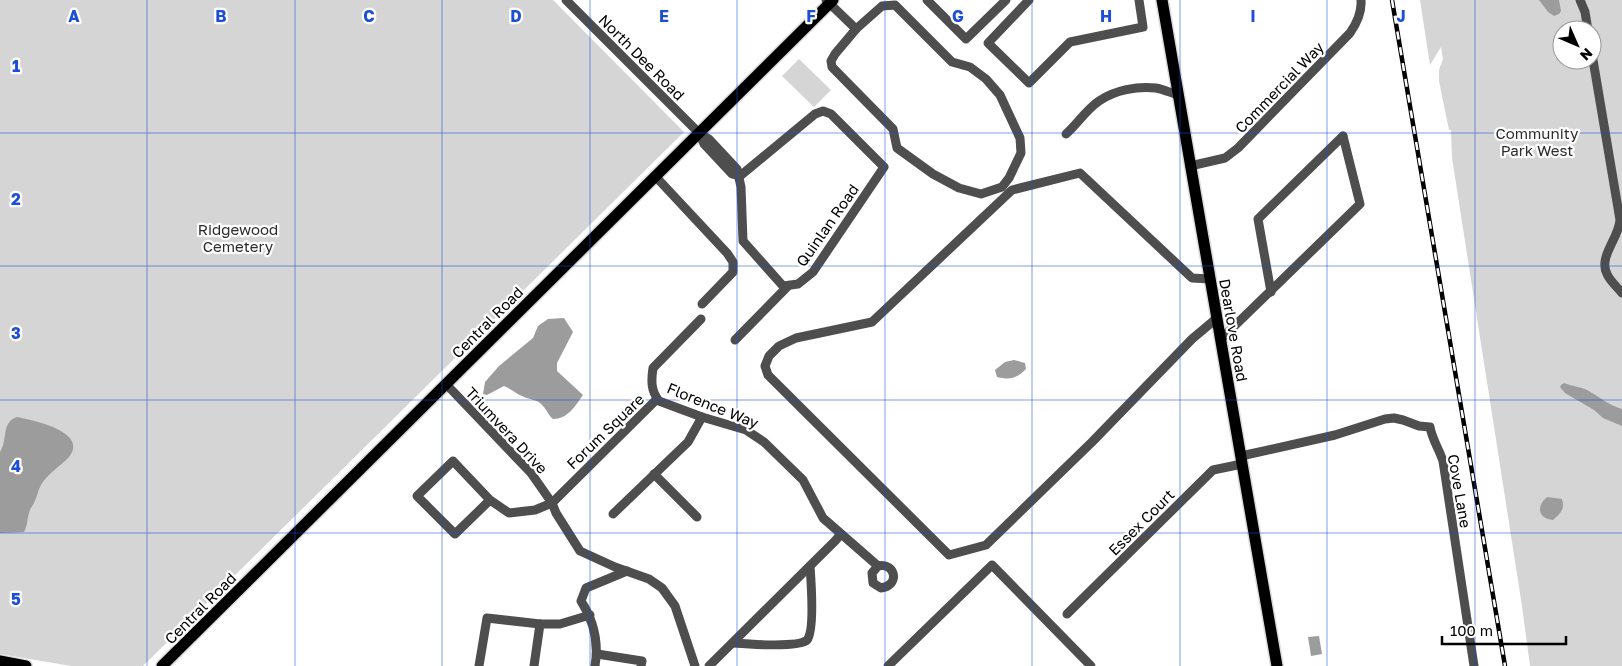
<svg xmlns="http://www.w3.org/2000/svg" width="1622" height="666" font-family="'Golos Text',sans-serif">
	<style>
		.green { fill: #d5d5d5; fill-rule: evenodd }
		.water { fill: #9c9c9c }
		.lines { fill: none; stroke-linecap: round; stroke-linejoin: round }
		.major-casing { stroke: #dbdbdb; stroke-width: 14 }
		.minor { stroke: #4e4e4e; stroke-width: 9 }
		.major { stroke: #000; stroke-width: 11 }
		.rail-casing { stroke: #000; stroke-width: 4.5 }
		.rail { stroke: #fff; stroke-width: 2.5; stroke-dasharray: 8; stroke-linecap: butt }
		.grid { fill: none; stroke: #1d4ed8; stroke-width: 1; stroke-opacity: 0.55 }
		.labels { text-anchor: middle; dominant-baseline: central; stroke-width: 4.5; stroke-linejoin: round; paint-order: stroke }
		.street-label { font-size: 15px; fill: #000; stroke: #fff }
		.park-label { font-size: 15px; fill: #2c2c2c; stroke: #fff }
		.grid-label { font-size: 16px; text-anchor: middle; font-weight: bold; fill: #1d4ed8; stroke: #fff; stroke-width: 4.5; stroke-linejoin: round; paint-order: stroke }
	</style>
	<rect width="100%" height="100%" fill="#fff"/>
	<g class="green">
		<path d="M 0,0 L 553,0 L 684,132 L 143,666 L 71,666 L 0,654 Z"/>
		<path d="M 1420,0 L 1622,0 L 1622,666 L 1530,666 L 1522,606 L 1452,158 L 1451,130 L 1449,130 L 1439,81 L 1439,70 L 1443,59 L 1441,47 L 1430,65 ZM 1562,30 L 1592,30 L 1592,60 L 1562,60 Z"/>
		<path d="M 799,59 L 831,90 L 814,107 L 782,76 Z"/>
	</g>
	<g class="water">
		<path d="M 1539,0 L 1559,0 L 1561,11 L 1559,14 L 1554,16 L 1548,12 Z"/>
		<path d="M 564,318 L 573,332 L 557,363 L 557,371 L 583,395 C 575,406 568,419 553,419 C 548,415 547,410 543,406 C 538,399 529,400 522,396 C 515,393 511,389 504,386 L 487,395 L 483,394 L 485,382 L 499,366 L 533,338 L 538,326 L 548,319 Z"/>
		<path d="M 1014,360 L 1025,363 L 1026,369 C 1016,379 1010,380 997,377 L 995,370 L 1005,362 Z"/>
		<path d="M 1564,383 C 1571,386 1581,387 1587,390 C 1598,396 1610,406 1622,409 L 1622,426 L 1603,418 L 1594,410 L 1565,393 L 1560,387 L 1561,385 Z"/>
		<path d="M 17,417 C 30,420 85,430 71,454 C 65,464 49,471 41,485 C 38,490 37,497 34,503 C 33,505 31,507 30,510 C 27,517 28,525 24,532 L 0,533 L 0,452 C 8,440 1,422 17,417 Z"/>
		<path d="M 1547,497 L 1562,499 C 1565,509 1561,513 1553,520 C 1538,519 1536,506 1547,497 Z"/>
		<path d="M 1319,636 L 1322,654 L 1311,656 L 1308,637 Z"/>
	</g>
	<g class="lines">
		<g class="major-casing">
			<g id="major">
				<path d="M 1162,0 L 1277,666"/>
				<path d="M 0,661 L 26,666"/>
				<path d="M 162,666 L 833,0"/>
			</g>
		</g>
		<g class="minor">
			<path d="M 566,0 L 699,133 L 709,139 L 737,169 L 741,187 L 743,241 L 783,286 L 798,284 L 813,272 L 884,167 L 831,114 L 823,111 L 815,114 L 740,176"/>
			<path d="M 826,0 L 856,29"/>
			<path d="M 927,0 L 966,39 L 1006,0"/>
			<path d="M 1029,0 L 988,43 L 1029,83 L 1070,42 L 1143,27 L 1139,0"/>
			<path d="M 1580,0 L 1585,12 L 1588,30"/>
			<path d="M 895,5 L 952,62 L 970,67 L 986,79 L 1000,95 L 1020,138 L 1021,153 L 1009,178 L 1002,187 L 981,194 L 959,188 L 933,174 L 897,148 L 893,129 L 832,67 L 831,61 L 835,54 L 856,29 L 882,6 Z"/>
			<path d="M 1592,54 L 1620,220 C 1619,238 1598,257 1607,274 C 1610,281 1617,287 1622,293"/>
			<path d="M 699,133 L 704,144 L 732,174 L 740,176"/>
			<path d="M 1066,134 C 1077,124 1087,109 1099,101 C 1115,90 1137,86 1156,88 C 1163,89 1171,93 1178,95"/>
			<path d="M 1190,166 L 1225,158 L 1238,148 L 1350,33 C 1357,23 1362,13 1361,0"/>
			<path d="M 656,177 L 727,253 L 733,262 L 733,272 L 702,304"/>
			<path d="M 1210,279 L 1192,278 L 1080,173 L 1012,190 L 872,322 L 796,338 L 779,346 L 769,356 L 765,366 L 768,375 L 949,555 L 986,545 L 1092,442 L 1192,339 L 1217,318"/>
			<path d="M 1271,292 L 1258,219 L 1343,136"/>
			<path d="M 701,319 L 653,368 C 651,381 651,391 659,401 L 702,417 L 746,430 L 764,442 L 803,480 L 823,518 L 878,566 C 896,562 900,586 881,588 L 873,583 L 872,573 L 878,566"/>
			<path d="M 1221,339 L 1360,204 L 1343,136"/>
			<path d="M 735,340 L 788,286"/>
			<path d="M 446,384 L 531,473 L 552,503 L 556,513 L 580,551 L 615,567 L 649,579 L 662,588 L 675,606 L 695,666"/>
			<path d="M 1241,456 L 1335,435 L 1385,419 L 1394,418 L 1403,420 L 1419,426 L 1430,427 C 1432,439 1439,449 1443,461 L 1474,666"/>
			<path d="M 654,474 L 697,517"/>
			<path d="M 490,500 L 455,534 L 417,496 L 453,461 L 490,500 L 509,513 L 535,510 L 552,503 L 657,399"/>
			<path d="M 613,514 L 688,442 L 702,417"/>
			<path d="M 1067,614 L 1213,470 L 1242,464"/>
			<path d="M 733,643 C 746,644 799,648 807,640 C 815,631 811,580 810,566"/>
			<path d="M 597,654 L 642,661 L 641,666"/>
			<path d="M 479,666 L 487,618 L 540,624 L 560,624 L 590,615"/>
			<path d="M 534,666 L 540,624"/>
			<path d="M 595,666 C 599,642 594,621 581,601 L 586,588 L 627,571"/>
			<path d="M 709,666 L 835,541 L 841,534"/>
			<path d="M 888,666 L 992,565 L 1091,666"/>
		</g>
		<use href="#major" class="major"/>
		<g class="rail-casing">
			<path id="rail" d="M 1392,0 L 1505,666"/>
		</g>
		<use href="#rail" class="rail"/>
	</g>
	<path class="grid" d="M 147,0 L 147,666M 295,0 L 295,666M 442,0 L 442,666M 590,0 L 590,666M 737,0 L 737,666M 885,0 L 885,666M 1032,0 L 1032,666M 1180,0 L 1180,666M 1327,0 L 1327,666M 1475,0 L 1475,666M 0,133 L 1622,133M 0,266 L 1622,266M 0,400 L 1622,400M 0,533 L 1622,533"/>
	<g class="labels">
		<g class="street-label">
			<text transform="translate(642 57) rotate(45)">North Dee Road</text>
			<text transform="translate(1279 87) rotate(-46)">Commercial Way</text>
			<text transform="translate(827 225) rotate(-55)">Quinlan Road</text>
			<text transform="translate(487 322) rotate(-45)">Central Road</text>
			<text transform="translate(1234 330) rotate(80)">Dearlove Road</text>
			<text transform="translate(713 405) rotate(22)">Florence Way</text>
			<text transform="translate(507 430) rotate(47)">Triumvera Drive</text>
			<text transform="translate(605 431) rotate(-44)">Forum Square</text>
			<text transform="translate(1460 491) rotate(80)">Cove Lane</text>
			<text transform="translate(1141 522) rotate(-45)">Essex Court</text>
			<text transform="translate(200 608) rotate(-45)">Central Road</text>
		</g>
		<g class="park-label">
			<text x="1537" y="133">Community<tspan x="1537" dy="17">Park West</tspan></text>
			<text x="238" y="229">Ridgewood<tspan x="238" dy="17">Cemetery</tspan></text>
		</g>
	</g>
	<g class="grid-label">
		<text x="74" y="22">A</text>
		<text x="221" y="22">B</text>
		<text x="369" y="22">C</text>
		<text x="516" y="22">D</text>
		<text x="664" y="22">E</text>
		<text x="811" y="22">F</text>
		<text x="958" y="22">G</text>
		<text x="1106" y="22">H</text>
		<text x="1253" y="22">I</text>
		<text x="1401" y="22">J</text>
		<text x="16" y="72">1</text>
		<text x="16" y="205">2</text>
		<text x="16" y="339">3</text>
		<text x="16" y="472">4</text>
		<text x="16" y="605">5</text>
	</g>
	<g transform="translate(1577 45) rotate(135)"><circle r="24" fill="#ffffff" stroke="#999999"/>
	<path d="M0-4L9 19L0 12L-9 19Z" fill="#000000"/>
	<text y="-8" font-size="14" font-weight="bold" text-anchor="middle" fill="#000000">N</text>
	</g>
	<path d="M1442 636v8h124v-8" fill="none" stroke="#000000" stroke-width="2.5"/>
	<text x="1450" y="636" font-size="15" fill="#000000" stroke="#ffffff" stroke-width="4" paint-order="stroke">100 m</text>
</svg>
